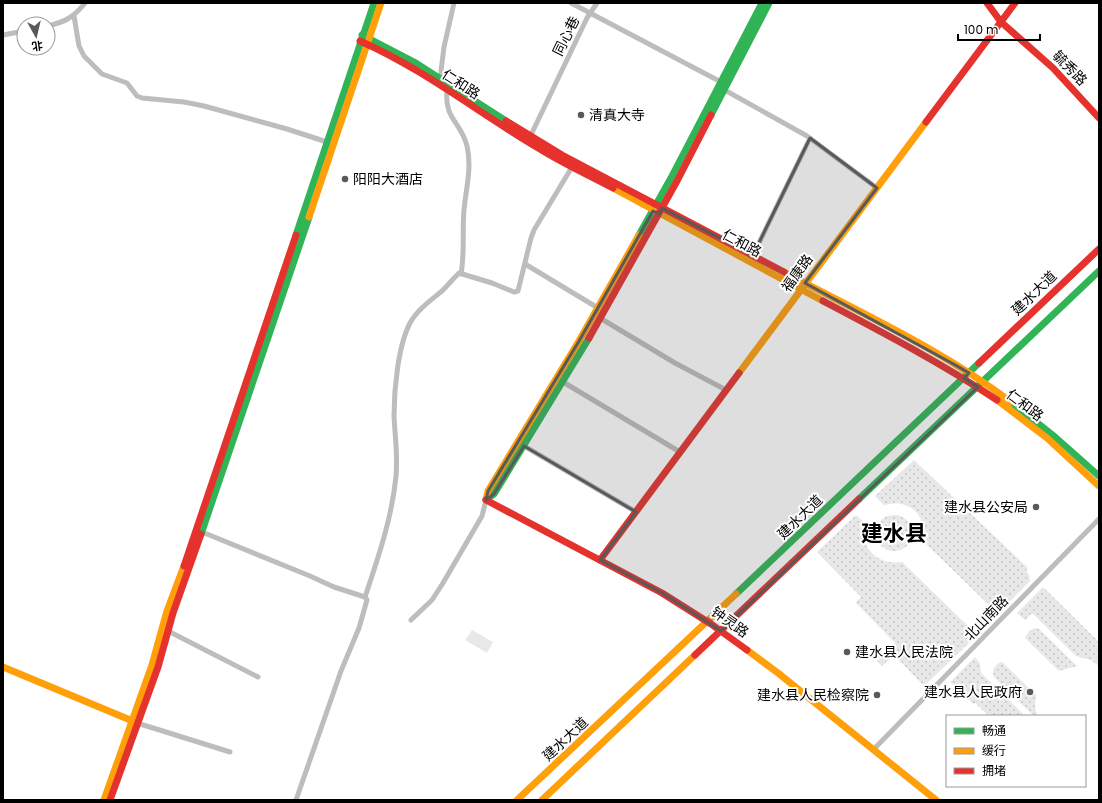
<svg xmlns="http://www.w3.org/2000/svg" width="1102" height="803" font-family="Poppins,'Noto Sans SC',sans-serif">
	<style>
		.grass { fill: url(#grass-dots) }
		.green { fill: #e8e8e8 }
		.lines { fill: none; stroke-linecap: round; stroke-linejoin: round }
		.street { stroke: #bdbdbd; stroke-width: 5 }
		.fast { stroke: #30b455; stroke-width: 7 }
		.slow { stroke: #ff9f0a; stroke-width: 7 }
		.jam { stroke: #e5322d; stroke-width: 7 }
		.marked { fill: #595959; fill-opacity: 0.2; stroke: #595959; stroke-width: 3; stroke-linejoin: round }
		.poi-dot { fill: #595959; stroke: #fff; stroke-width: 1.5 }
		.labels { text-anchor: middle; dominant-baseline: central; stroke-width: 4; stroke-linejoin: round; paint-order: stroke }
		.street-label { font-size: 14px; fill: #000; stroke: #fff }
		.poi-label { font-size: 14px; fill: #000; stroke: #fff; text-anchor: start }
		.town-label { font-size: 22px; font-weight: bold; fill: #000; stroke: #fff }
	</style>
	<defs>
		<pattern id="grass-dots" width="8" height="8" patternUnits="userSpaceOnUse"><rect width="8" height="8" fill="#e8e8e8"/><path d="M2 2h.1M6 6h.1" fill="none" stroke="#c5c5c5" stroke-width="1.8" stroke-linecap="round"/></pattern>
	</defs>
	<rect width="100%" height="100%" fill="#fff"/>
	<g class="grass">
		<path d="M 914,460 L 1028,568 L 1026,571 L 1029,575 L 1030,581 L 1004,607 L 990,606 L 923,541 C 927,515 910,498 884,505 L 875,496 Z"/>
		<circle cx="894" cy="533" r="18"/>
		<path d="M 856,515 L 864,522 C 858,547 878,566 902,562 L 967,625 C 970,632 972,636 969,643 L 924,686 L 894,655 L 882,666 L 877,661 L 895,643 L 856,603 L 861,597 L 817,552 Z"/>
		<path d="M 1043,587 L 1099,642 L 1098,649 L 1099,650 L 1099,666 L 1091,660 L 1076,656 L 1033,614 L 1031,614 L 1025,620 L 1017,613 Z"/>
		<path d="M 1035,628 L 1039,629 L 1077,666 L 1059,671 L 1025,638 L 1029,631 Z"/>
		<path d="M 975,657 L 980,664 L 981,673 L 1023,714 L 1024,716 L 989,716 L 975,703 L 973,704 L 950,682 Z"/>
		<path d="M 1002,662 L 1036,695 L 1035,707 L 1037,716 L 1034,716 L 994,677 C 991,670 995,664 1002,662 Z"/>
	</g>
	<path class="green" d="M 472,630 L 493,642 L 487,653 L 465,640 Z"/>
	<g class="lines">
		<g class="street">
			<path d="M 571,3 L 721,82"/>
			<path d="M 74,16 L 79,46 L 84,56 L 102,74 L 127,83 L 137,96 L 142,98 L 184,102 L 204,106 L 287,129 L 327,142"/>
			<path d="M 48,26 C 65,22 74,17 85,3"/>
			<path d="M 3,35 L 24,31"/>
			<path d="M 440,79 L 444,47 L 454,3"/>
			<path d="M 721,88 L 807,136 L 877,188"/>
			<path d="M 447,90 C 444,119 461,122 467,146 C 472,168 466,188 464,210 C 462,231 465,252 461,274"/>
			<path d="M 530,137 L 587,18 L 597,3"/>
			<path d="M 753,255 L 810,138"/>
			<path d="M 525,264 L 598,308"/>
			<path d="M 600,318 L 675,363 L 726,390"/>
			<path d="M 563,382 L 680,452"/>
			<path d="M 524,446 L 636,512"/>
			<path d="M 202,532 L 310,576 L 334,587 L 365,597"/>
			<path d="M 411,620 L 432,600 L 443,583 L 482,516 L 486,500"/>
			<path d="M 168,631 L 258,677"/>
			<path d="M 137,723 L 230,752"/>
			<path d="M 873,750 L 1099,519"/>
			<path d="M 296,800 L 341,671 L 359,628 L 367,600 L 365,597 C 378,558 392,518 396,476 C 398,456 395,436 394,416 C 394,390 398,346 410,323 C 417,310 431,300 442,291 C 448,285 453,279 459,273 L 492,283 L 514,292 L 518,291 L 531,238 L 534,230 L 572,167"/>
		</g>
		<g class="fast">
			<path d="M 362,35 L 414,62 L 506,121"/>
			<path d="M 711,115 L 769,3"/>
			<path d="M 296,235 L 374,3"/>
			<path d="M 639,235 L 671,178 L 762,3"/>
			<path d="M 1011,402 L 1055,437 L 1099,476"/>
			<path d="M 859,499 L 1099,271"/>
			<path d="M 486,500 L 494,494 L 589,338"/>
			<path d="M 201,534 L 309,217"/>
			<path d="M 736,594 L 979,363"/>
		</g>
		<g class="slow">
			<path d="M 613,188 L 823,301"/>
			<path d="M 309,217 L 381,3"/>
			<path d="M 784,272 C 861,313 941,349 1011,402"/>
			<path d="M 739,373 L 926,122"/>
			<path d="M 997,400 L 1047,438 L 1099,486"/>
			<path d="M 486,500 L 488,491 L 579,341 L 639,235"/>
			<path d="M 747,650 L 778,673 L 936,800"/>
			<path d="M 3,667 L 135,722"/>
			<path d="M 104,800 L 152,665 L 167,611 L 184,566"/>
			<path d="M 517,800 L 736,594"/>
			<path d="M 542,800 L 695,655"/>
		</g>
		<g class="jam">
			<path d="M 987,3 L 1001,22 L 1053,68 L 1099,118"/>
			<path d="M 360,41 C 424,69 480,114 540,149 C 564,164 589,175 613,188"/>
			<path d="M 506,121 L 562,155 L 784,272"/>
			<path d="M 926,122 L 1015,3"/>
			<path d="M 823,301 C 882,332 941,363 997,400"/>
			<path d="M 589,338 L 677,181 L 711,115"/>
			<path d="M 979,363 L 1099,249"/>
			<path d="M 486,500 L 662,593 L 711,624 L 747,650"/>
			<path d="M 600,560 L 739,373"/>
			<path d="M 184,566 L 296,235"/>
			<path d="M 695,655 L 859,499"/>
			<path d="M 110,800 L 158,667 L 173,613 L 201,534"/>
		</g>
	</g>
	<path class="marked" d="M 810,138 L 877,188 L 805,283 L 959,367 L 969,373 L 964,378 L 978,387 L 721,631 L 662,593 L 600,560 L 636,512 L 524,446 L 494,494 L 486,500 L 488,491 L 579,341 L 653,211 L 659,214 L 662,208 L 753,255 Z"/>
	<g class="poi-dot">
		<circle cx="581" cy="115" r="4"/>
		<circle cx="345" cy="179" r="4"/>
		<circle cx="1036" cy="507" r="4"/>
		<circle cx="847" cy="652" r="4"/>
		<circle cx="1030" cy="692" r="4"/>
		<circle cx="877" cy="695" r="4"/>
	</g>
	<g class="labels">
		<g class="street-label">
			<text transform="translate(566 36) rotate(-64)">同心巷</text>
			<text transform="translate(1070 68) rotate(46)">毓秀路</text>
			<text transform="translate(461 84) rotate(33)">仁和路</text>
			<text transform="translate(742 243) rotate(28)">仁和路</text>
			<text transform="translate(797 273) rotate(-54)">福康路</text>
			<text transform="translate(1034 293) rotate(-44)">建水大道</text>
			<text transform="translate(1025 405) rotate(37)">仁和路</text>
			<text transform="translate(800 517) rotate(-44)">建水大道</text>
			<text transform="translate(986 618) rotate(-46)">北山南路</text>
			<text transform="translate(730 622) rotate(35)">钟灵路</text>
			<text transform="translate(565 739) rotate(-43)">建水大道</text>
		</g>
		<g class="poi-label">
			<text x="589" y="115">清真大寺</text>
			<text x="353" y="179">阳阳大酒店</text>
			<text x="1028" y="507" text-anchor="end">建水县公安局</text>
			<text x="855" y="652">建水县人民法院</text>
			<text x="1022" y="692" text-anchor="end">建水县人民政府</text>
			<text x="869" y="695" text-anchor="end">建水县人民检察院</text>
		</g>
		<g class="town-label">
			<text x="894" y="533">建水县</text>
		</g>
	</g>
	<rect width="1102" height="803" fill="none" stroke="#000000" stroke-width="8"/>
	<rect x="946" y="715" width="140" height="72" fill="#ffffff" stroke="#999999"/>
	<rect x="954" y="728" width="20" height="6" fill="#30b455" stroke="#999999"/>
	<text x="982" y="735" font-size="12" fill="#000000">畅通</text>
	<rect x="954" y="748" width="20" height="6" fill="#ff9f0a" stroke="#999999"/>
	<text x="982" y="755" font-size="12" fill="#000000">缓行</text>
	<rect x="954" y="768" width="20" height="6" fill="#e5322d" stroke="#999999"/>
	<text x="982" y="775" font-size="12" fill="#000000">拥堵</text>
	<g transform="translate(36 36) rotate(172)"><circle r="19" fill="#ffffff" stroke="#999999"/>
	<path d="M0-3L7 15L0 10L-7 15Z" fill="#595959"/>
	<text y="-6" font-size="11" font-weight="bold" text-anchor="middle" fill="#000000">北</text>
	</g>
	<path d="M958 34v6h82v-6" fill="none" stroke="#000000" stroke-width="2"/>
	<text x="964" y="34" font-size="12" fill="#000000" stroke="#ffffff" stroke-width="3" paint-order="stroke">100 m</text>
</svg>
